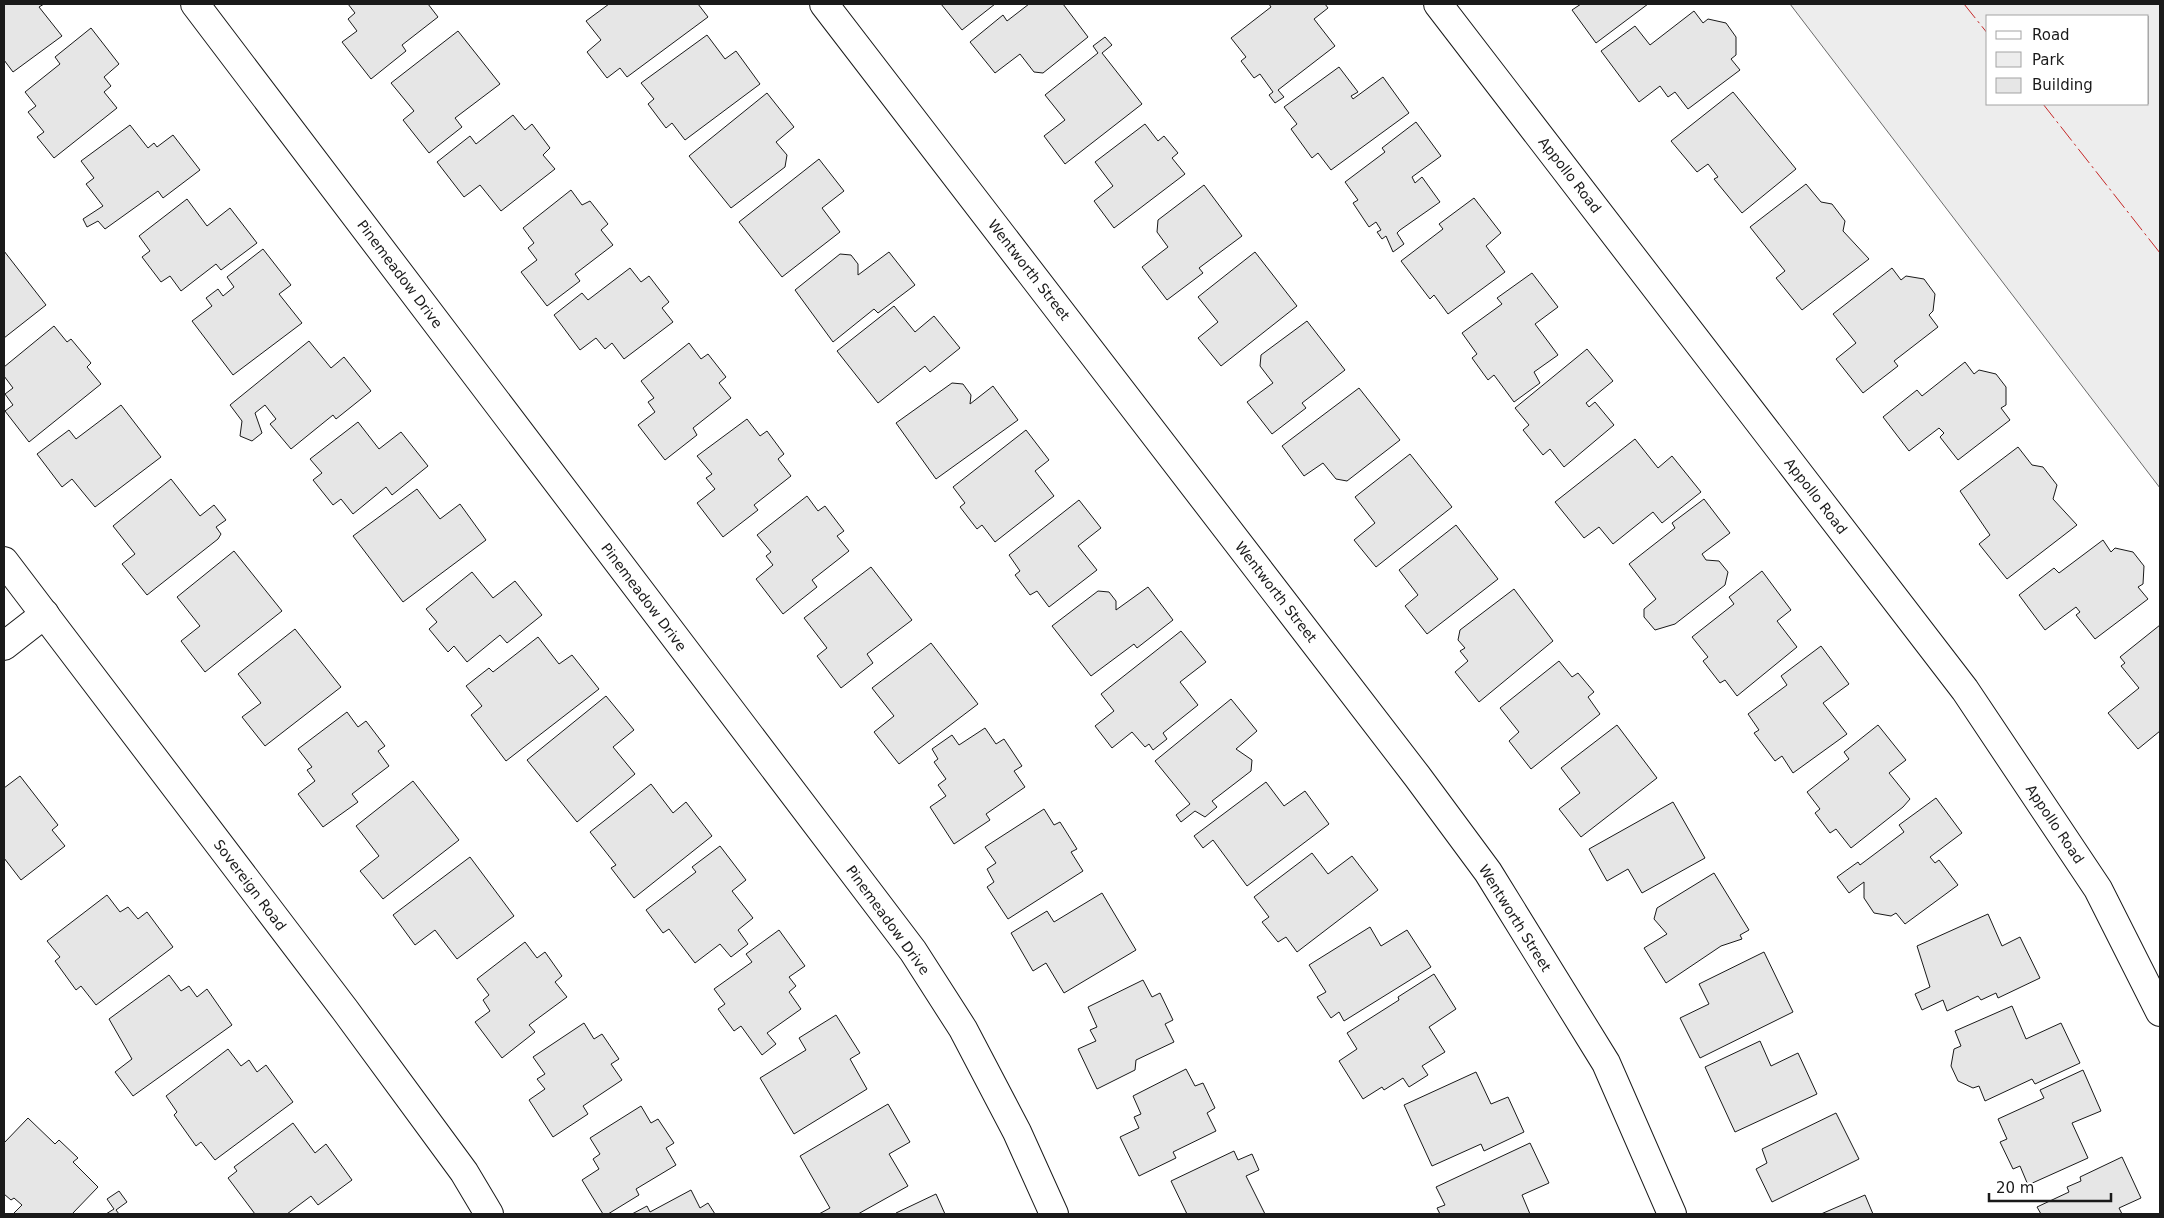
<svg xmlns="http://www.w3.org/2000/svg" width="2164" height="1218" font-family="'DejaVu Sans',sans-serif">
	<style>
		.green { fill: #ededed; stroke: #6a6a6a; fill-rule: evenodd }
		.building { fill: #e6e6e6; stroke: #1a1a1a }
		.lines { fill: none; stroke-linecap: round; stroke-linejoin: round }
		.minor-casing { stroke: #1a1a1a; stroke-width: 30 }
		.minor { stroke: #fff; stroke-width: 28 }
		.power { stroke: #c62828; stroke-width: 1; stroke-dasharray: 18 4 2.5 4; stroke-linecap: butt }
		.labels { text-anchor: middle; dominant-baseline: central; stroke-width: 4; stroke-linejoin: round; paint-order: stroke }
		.street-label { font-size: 14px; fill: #1a1a1a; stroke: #fff }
	</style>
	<rect width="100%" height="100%" fill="#fff"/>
	<path class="green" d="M 1790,4 L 2160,4 L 2160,488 ZM 1988,16 L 2148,16 L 2148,104 L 1988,104 Z"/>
	<g class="building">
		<path d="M 4,4 L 44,4 L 39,7 L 62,36 L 13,72 L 4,60 Z"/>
		<path d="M 348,4 L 428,4 L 438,17 L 402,45 L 406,51 L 371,79 L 342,42 L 357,31 L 348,19 L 355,13 Z"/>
		<path d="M 609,4 L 698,4 L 708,17 L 627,77 L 620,68 L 607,78 L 587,52 L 601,40 L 586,21 Z"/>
		<path d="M 941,4 L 995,4 L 962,30 Z"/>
		<path d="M 1029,4 L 1063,4 L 1088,37 L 1043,73 L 1034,72 L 1020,54 L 995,73 L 970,42 L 1003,15 L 1007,21 Z"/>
		<path d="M 1269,4 L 1325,4 L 1328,8 L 1314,19 L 1335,46 L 1278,90 L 1284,97 L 1275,103 L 1269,95 L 1273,92 L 1260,74 L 1254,78 L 1241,61 L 1246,57 L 1231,38 L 1271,7 Z"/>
		<path d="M 1581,4 L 1648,4 L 1596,43 L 1572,10 Z"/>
		<path d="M 1694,11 L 1703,23 L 1708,19 L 1726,23 L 1736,37 L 1736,55 L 1731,59 L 1740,70 L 1688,109 L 1675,92 L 1668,97 L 1660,86 L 1639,102 L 1601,51 L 1635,26 L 1650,45 Z"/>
		<path d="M 91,28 L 119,64 L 104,77 L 111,86 L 104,92 L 117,108 L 54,158 L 37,137 L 44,132 L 28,112 L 36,106 L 25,92 L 60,64 L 55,57 Z"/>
		<path d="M 458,31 L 500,84 L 455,118 L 462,127 L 429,153 L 403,120 L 414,111 L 391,83 Z"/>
		<path d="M 707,35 L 725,59 L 736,51 L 760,84 L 685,140 L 672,123 L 666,128 L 648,104 L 654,99 L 641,83 Z"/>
		<path d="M 1105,37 L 1112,45 L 1102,53 L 1142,104 L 1065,164 L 1044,136 L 1065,120 L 1045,95 L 1098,53 L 1093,46 Z"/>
		<path d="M 1339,67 L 1358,92 L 1351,96 L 1353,99 L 1383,77 L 1409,113 L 1331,170 L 1318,153 L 1312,158 L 1291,129 L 1297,124 L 1284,107 Z"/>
		<path d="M 1733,92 L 1796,169 L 1742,213 L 1714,179 L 1718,177 L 1708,164 L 1697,172 L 1671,141 Z"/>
		<path d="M 767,93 L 794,127 L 776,142 L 787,155 L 785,167 L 731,208 L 689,156 Z"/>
		<path d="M 513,115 L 525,130 L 532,124 L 550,148 L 543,155 L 555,169 L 501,211 L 480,185 L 464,197 L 437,162 L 470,136 L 476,144 Z"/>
		<path d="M 1416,122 L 1441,156 L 1412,177 L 1415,183 L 1422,177 L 1440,202 L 1400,230 L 1397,233 L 1404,244 L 1393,252 L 1386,236 L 1382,239 L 1377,232 L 1381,230 L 1376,222 L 1369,227 L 1353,203 L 1358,200 L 1345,182 L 1385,152 L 1382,148 Z"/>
		<path d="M 1145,124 L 1158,141 L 1164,136 L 1178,153 L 1172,158 L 1185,174 L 1114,228 L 1094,201 L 1113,186 L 1095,162 Z"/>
		<path d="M 130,125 L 148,148 L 154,143 L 157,147 L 173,135 L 200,170 L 163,198 L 158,191 L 105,229 L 98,221 L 87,227 L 83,219 L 103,206 L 86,184 L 94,178 L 81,161 Z"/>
		<path d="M 819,159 L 844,191 L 822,208 L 840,232 L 782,277 L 739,222 Z"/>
		<path d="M 1806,184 L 1821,202 L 1832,204 L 1845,221 L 1843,231 L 1869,259 L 1802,310 L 1776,278 L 1785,271 L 1750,227 Z"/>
		<path d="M 1204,185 L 1242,236 L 1199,268 L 1203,273 L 1167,300 L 1142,267 L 1168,247 L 1157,232 L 1158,220 Z"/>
		<path d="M 571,190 L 582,205 L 590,201 L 608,224 L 601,230 L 613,245 L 575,274 L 580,281 L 547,306 L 521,272 L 537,260 L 528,248 L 534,243 L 523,228 Z"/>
		<path d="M 1474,198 L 1501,233 L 1486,246 L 1505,272 L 1448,314 L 1434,295 L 1430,299 L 1401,261 L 1443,229 L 1439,224 Z"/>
		<path d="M 187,199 L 207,226 L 230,208 L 257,243 L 221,270 L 216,264 L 181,291 L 170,276 L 161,282 L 142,257 L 150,251 L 139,236 Z"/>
		<path d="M 263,249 L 291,285 L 279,294 L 302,323 L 233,375 L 192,321 L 212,306 L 206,298 L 218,289 L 223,296 L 234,287 L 227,277 Z"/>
		<path d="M 4,251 L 46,305 L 4,338 Z"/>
		<path d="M 889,252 L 915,285 L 878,313 L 874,309 L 833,342 L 795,290 L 840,254 L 851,255 L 858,264 L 858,275 Z"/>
		<path d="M 1255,252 L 1297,306 L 1221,366 L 1198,338 L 1218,322 L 1198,297 Z"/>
		<path d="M 630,268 L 641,282 L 649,276 L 669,302 L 662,308 L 673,322 L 624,359 L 612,343 L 605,349 L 596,338 L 580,350 L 554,315 L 582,293 L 588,300 Z"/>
		<path d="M 1892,268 L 1901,280 L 1906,276 L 1924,279 L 1935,294 L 1933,311 L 1929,315 L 1938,327 L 1894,361 L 1898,366 L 1863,393 L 1836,359 L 1856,343 L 1833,314 Z"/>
		<path d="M 1532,273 L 1558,307 L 1535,324 L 1558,355 L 1534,372 L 1540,383 L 1514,402 L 1494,375 L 1488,380 L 1472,358 L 1477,354 L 1462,333 L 1502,304 L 1497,298 Z"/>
		<path d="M 894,306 L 915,332 L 934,316 L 960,348 L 930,372 L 925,366 L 878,403 L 837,351 Z"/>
		<path d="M 1307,321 L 1345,370 L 1302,403 L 1306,408 L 1272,434 L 1247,402 L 1273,383 L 1260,366 L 1261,355 Z"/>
		<path d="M 54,326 L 67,342 L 71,339 L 91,363 L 87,367 L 101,384 L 29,442 L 5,411 L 13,405 L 5,394 L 13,388 L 4,376 L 4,367 Z"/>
		<path d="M 309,341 L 331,368 L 344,357 L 371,391 L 336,419 L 333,415 L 291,449 L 270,424 L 276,419 L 265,405 L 255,413 L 262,433 L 252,441 L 240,436 L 242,421 L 230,405 Z"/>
		<path d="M 689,343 L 701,359 L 708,354 L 726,377 L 719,383 L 731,398 L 693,428 L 697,435 L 665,460 L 638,425 L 655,412 L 648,402 L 654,398 L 641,381 Z"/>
		<path d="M 1587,349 L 1613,381 L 1586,403 L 1589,407 L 1595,402 L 1614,425 L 1564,467 L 1550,449 L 1543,455 L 1523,430 L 1529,425 L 1515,408 Z"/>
		<path d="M 1965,362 L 1974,374 L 1979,370 L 1996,374 L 2006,387 L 2006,405 L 2001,408 L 2010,420 L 1958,460 L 1940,437 L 1944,433 L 1939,428 L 1909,451 L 1883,417 L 1917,390 L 1922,396 Z"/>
		<path d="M 952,383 L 963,384 L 971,395 L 970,404 L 993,386 L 1018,420 L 936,479 L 896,423 Z"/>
		<path d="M 1359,388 L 1400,440 L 1347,481 L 1336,479 L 1323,463 L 1304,476 L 1282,446 Z"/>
		<path d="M 121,405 L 161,457 L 95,507 L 72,479 L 62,487 L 37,454 L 69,430 L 76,439 Z"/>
		<path d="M 747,419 L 760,436 L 767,431 L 784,454 L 778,459 L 791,476 L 754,505 L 758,510 L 723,537 L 697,503 L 715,489 L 706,478 L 712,474 L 697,456 Z"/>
		<path d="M 358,422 L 379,449 L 401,432 L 428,466 L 392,495 L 386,487 L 353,514 L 341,499 L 333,505 L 313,480 L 322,473 L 310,459 Z"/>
		<path d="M 1026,430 L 1049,460 L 1035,471 L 1054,496 L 995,542 L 982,525 L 977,529 L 960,507 L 965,503 L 953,487 Z"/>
		<path d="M 1635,439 L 1658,468 L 1672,456 L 1701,492 L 1662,523 L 1653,512 L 1613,544 L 1599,527 L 1584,538 L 1555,502 Z"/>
		<path d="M 2018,447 L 2032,465 L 2043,467 L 2057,485 L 2053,499 L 2077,525 L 2007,579 L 1979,544 L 1990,535 L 1960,491 Z"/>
		<path d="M 1410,454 L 1452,507 L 1376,567 L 1354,540 L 1375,523 L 1355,497 Z"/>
		<path d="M 171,479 L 200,516 L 214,505 L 226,520 L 216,527 L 221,534 L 218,539 L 147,595 L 122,564 L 135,554 L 113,526 Z"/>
		<path d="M 417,489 L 440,519 L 460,504 L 486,540 L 403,602 L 353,536 Z"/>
		<path d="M 807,496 L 818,511 L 825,506 L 844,531 L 837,536 L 849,551 L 812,580 L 817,587 L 783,614 L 756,579 L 773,565 L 766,556 L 771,552 L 757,535 Z"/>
		<path d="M 1704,499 L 1730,533 L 1702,554 L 1706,560 L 1719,561 L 1728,572 L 1725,585 L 1675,624 L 1655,630 L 1644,617 L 1644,609 L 1656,599 L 1629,564 L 1675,528 L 1672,523 Z"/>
		<path d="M 1079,500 L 1101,528 L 1078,546 L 1097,570 L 1049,607 L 1037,591 L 1030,595 L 1015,575 L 1020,571 L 1009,555 Z"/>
		<path d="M 1456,525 L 1498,579 L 1427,634 L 1405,606 L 1418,595 L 1399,570 Z"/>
		<path d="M 2103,540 L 2111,552 L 2115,548 L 2133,552 L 2144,566 L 2143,584 L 2138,587 L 2148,599 L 2095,639 L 2076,615 L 2080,612 L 2076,607 L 2045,630 L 2019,595 L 2054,568 L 2059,573 Z"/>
		<path d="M 234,551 L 282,611 L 205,672 L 181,641 L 200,626 L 177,597 Z"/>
		<path d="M 871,567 L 912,620 L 867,654 L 873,663 L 841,688 L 817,656 L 827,648 L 804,618 Z"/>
		<path d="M 1762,571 L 1791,610 L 1777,621 L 1797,647 L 1737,696 L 1725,680 L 1720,683 L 1703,661 L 1708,657 L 1692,637 L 1734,604 L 1729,597 Z"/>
		<path d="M 472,572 L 493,598 L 515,581 L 542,615 L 507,643 L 500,635 L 467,662 L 454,646 L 448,652 L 429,629 L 437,622 L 426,609 Z"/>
		<path d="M 1148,587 L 1173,620 L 1137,648 L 1134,644 L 1091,676 L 1052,626 L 1098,591 L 1109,592 L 1116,601 L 1116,610 Z"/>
		<path d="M 1514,589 L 1553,641 L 1479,702 L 1455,672 L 1468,661 L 1460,651 L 1465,648 L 1458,640 L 1460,630 Z"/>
		<path d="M 2160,625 L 2160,731 L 2138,749 L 2108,713 L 2139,688 L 2121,666 L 2125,663 L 2120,657 Z"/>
		<path d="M 295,629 L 341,687 L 265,746 L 242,717 L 261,703 L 238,674 Z"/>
		<path d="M 1181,631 L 1206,662 L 1180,682 L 1198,705 L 1163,733 L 1167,739 L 1153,750 L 1149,744 L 1145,747 L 1132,732 L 1112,748 L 1095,726 L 1114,711 L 1101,694 Z"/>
		<path d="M 538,637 L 559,664 L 572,655 L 599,689 L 506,761 L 471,715 L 482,706 L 466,686 L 489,668 L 493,672 Z"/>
		<path d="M 931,643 L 978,704 L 899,764 L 874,732 L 894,716 L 872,688 Z"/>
		<path d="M 1821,646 L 1849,684 L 1823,703 L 1847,734 L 1793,773 L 1782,756 L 1775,761 L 1754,733 L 1759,730 L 1748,714 L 1787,685 L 1781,676 Z"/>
		<path d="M 1559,661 L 1572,677 L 1578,673 L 1594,692 L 1588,697 L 1600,714 L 1531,769 L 1509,741 L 1519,732 L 1500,708 Z"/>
		<path d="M 606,696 L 634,730 L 613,747 L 635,774 L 577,822 L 527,760 Z"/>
		<path d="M 1231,699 L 1257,731 L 1236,749 L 1252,760 L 1251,771 L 1212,801 L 1217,807 L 1205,817 L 1195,811 L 1181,822 L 1176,815 L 1190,804 L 1155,761 Z"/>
		<path d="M 347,712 L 358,727 L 366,721 L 385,746 L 378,751 L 389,766 L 352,794 L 358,802 L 323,827 L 298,794 L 315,781 L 307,770 L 312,767 L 298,749 Z"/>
		<path d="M 1617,725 L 1657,778 L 1581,837 L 1559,809 L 1580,793 L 1561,768 Z"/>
		<path d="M 1878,725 L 1906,760 L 1889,773 L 1910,799 L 1903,807 L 1851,848 L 1836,829 L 1830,833 L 1815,813 L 1820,809 L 1807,792 L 1849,759 L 1844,752 Z"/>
		<path d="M 985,728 L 996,744 L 1004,739 L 1022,766 L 1014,771 L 1025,787 L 986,814 L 990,820 L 954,844 L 930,807 L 946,796 L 938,785 L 946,779 L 934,762 L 938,759 L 932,749 L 952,735 L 959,745 Z"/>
		<path d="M 20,776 L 58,825 L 52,830 L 65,846 L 21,880 L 4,858 L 4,788 Z"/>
		<path d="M 413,781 L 459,840 L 383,899 L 360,871 L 379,856 L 356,826 Z"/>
		<path d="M 1266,782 L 1284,806 L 1305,791 L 1329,824 L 1247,886 L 1213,840 L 1203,848 L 1194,836 Z"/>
		<path d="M 651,784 L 673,813 L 686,802 L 712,836 L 634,898 L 611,868 L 616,865 L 590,832 Z"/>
		<path d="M 1936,798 L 1962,833 L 1930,857 L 1935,863 L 1939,860 L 1958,885 L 1905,924 L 1896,913 L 1891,916 L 1874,913 L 1864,898 L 1864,882 L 1849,893 L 1837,877 L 1858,862 L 1860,865 L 1904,832 L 1899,825 Z"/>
		<path d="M 1673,802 L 1705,858 L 1642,893 L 1628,869 L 1607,881 L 1589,849 Z"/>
		<path d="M 1044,809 L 1054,825 L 1060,822 L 1077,849 L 1071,852 L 1083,871 L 1008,919 L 987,887 L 994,882 L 987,869 L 996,863 L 985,847 Z"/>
		<path d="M 720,846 L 746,880 L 732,891 L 753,918 L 738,930 L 748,944 L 731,957 L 720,944 L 695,963 L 669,929 L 663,933 L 646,910 L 696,872 L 692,867 Z"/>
		<path d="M 1312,853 L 1328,874 L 1352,856 L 1378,890 L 1297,952 L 1286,937 L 1278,942 L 1262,922 L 1269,917 L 1254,897 Z"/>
		<path d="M 470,857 L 514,916 L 457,959 L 435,930 L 415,945 L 393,915 Z"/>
		<path d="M 1714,873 L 1749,930 L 1740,935 L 1742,939 L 1721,946 L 1666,983 L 1644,948 L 1667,934 L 1654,919 L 1657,908 Z"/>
		<path d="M 1102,893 L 1136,950 L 1064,993 L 1046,963 L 1033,971 L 1011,933 L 1047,911 L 1054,922 Z"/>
		<path d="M 107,895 L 120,912 L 128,907 L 138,919 L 147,912 L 173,947 L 96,1005 L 81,986 L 76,990 L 55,961 L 60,957 L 47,941 Z"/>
		<path d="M 1988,914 L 2002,946 L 2020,937 L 2040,978 L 1998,998 L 1996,993 L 1981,1000 L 1978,996 L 1947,1011 L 1943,1000 L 1922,1010 L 1915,994 L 1930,987 L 1917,946 Z"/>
		<path d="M 1370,927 L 1381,946 L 1407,930 L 1431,967 L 1344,1021 L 1339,1012 L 1331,1018 L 1317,997 L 1326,992 L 1309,965 Z"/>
		<path d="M 779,930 L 805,966 L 789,977 L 796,986 L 789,992 L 801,1009 L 767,1033 L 776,1044 L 762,1055 L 741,1026 L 734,1031 L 718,1009 L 725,1004 L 714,989 L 752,962 L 746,954 Z"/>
		<path d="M 525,942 L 537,958 L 545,952 L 562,976 L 555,982 L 567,997 L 529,1025 L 535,1032 L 502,1058 L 475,1022 L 490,1011 L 483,1000 L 489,995 L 477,979 Z"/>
		<path d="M 1764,952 L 1793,1012 L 1700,1058 L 1680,1018 L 1709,1004 L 1699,984 Z"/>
		<path d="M 1434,974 L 1456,1009 L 1429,1027 L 1445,1052 L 1422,1066 L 1428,1075 L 1409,1087 L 1403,1078 L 1384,1090 L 1382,1087 L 1363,1099 L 1339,1061 L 1357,1049 L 1347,1033 L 1399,1000 L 1398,997 Z"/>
		<path d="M 169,975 L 181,991 L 189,986 L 197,997 L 207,989 L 232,1025 L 133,1096 L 115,1072 L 132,1059 L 109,1019 Z"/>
		<path d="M 1143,980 L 1152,997 L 1160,993 L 1173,1020 L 1165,1024 L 1174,1042 L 1136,1060 L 1135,1070 L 1097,1089 L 1078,1049 L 1096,1041 L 1090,1030 L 1097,1027 L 1088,1007 Z"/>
		<path d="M 2012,1006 L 2026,1039 L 2061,1023 L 2080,1063 L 2035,1084 L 2032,1079 L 1985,1101 L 1979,1086 L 1973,1088 L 1958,1081 L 1951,1066 L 1954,1049 L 1961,1046 L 1955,1031 Z"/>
		<path d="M 836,1015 L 860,1053 L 850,1059 L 867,1089 L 794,1134 L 760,1078 L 806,1050 L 799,1038 Z"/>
		<path d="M 584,1023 L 594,1039 L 602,1034 L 619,1059 L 611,1064 L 622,1080 L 583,1106 L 588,1114 L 553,1137 L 529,1100 L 545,1089 L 537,1079 L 545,1074 L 533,1057 Z"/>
		<path d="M 1760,1041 L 1771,1066 L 1798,1053 L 1817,1094 L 1735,1132 L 1705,1067 Z"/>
		<path d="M 228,1049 L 241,1066 L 249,1060 L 257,1072 L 266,1065 L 293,1102 L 215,1160 L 201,1142 L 196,1146 L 174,1115 L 177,1112 L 166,1096 Z"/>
		<path d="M 1186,1069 L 1195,1086 L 1203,1083 L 1215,1108 L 1207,1113 L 1216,1131 L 1173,1152 L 1176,1158 L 1139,1176 L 1120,1137 L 1139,1128 L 1134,1117 L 1141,1114 L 1133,1096 Z"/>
		<path d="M 2083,1070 L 2101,1111 L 2072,1123 L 2088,1158 L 2028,1185 L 2020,1166 L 2013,1169 L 2000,1142 L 2007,1139 L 1998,1119 L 2044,1098 L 2040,1090 Z"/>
		<path d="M 1476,1072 L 1491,1104 L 1508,1097 L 1524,1132 L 1484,1151 L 1481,1144 L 1432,1166 L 1404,1105 Z"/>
		<path d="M 888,1104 L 910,1142 L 889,1154 L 908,1186 L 858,1214 L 819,1214 L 830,1208 L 800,1156 Z"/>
		<path d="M 641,1106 L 651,1123 L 658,1119 L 674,1143 L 666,1148 L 676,1165 L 636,1189 L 639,1195 L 608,1214 L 603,1214 L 582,1180 L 599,1169 L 593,1159 L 600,1154 L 590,1138 Z"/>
		<path d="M 1836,1113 L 1859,1159 L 1772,1202 L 1756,1169 L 1767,1163 L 1762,1149 Z"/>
		<path d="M 28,1118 L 55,1144 L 59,1140 L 78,1158 L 73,1162 L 98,1187 L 72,1214 L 13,1214 L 22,1205 L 14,1198 L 11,1200 L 4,1194 L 4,1143 Z"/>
		<path d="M 293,1123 L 315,1153 L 326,1144 L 352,1180 L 318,1205 L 311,1196 L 287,1214 L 255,1214 L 228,1178 L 237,1171 L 234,1167 Z"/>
		<path d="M 1530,1143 L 1549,1183 L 1522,1195 L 1530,1214 L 1440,1214 L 1437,1208 L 1445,1205 L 1436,1187 Z"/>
		<path d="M 1234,1151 L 1238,1160 L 1252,1154 L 1259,1170 L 1246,1176 L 1265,1214 L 1187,1214 L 1171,1181 Z"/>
		<path d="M 2122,1157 L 2141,1198 L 2119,1208 L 2122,1214 L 2041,1214 L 2037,1207 L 2069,1192 L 2067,1187 L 2081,1181 L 2080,1177 Z"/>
		<path d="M 691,1190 L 700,1208 L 708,1203 L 715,1214 L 632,1214 L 647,1206 L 650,1212 Z"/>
		<path d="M 119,1191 L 127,1202 L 116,1210 L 119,1214 L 106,1214 L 114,1209 L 107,1199 Z"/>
		<path d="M 936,1194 L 945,1214 L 897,1214 L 896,1213 Z"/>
		<path d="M 1865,1195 L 1873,1214 L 1821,1214 Z"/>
	</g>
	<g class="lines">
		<g class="minor-casing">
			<g id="minor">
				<path d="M 195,4 L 913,951 L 963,1029 L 1017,1132 L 1054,1214"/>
				<path d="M 824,4 L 1417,776 L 1488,872 L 1606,1063 L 1672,1214"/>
				<path d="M 1438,4 L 1965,690 L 2098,889 L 2160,1012"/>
				<path d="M 4,561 L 345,1010 L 464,1172 L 489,1214"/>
				<path d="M 4,646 L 45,614"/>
			</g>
		</g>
		<use href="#minor" class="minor"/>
		<g class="power">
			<path d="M 1964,4 L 1988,34"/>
			<path d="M 2043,104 L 2160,253"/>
		</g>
	</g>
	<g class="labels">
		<g class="street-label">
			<text transform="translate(1570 175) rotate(52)">Appollo Road</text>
			<text transform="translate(1029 270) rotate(52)">Wentworth Street</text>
			<text transform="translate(400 274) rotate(53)">Pinemeadow Drive</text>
			<text transform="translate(1816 496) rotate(52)">Appollo Road</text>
			<text transform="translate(1276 592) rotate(52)">Wentworth Street</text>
			<text transform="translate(644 597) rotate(53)">Pinemeadow Drive</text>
			<text transform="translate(2055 824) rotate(56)">Appollo Road</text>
			<text transform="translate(250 885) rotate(53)">Sovereign Road</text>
			<text transform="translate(1515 918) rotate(58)">Wentworth Street</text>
			<text transform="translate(888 920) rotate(54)">Pinemeadow Drive</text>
		</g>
	</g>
	<rect width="2164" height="1218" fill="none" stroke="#1a1a1a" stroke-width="10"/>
	<rect x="1986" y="15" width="162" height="90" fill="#ffffff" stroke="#a3a3a3"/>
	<rect x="1996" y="31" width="25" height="8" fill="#ffffff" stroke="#a3a3a3"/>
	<text x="2032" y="40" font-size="15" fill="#1a1a1a">Road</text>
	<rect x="1996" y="52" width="25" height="15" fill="#ededed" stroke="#a3a3a3"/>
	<text x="2032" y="65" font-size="15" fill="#1a1a1a">Park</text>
	<rect x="1996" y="78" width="25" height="15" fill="#e6e6e6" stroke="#a3a3a3"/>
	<text x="2032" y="90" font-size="15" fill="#1a1a1a">Building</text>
	<path d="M1989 1193v8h122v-8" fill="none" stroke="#1a1a1a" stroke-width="2.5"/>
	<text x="1996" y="1193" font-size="15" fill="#1a1a1a" stroke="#ffffff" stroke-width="4" paint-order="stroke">20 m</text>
</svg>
